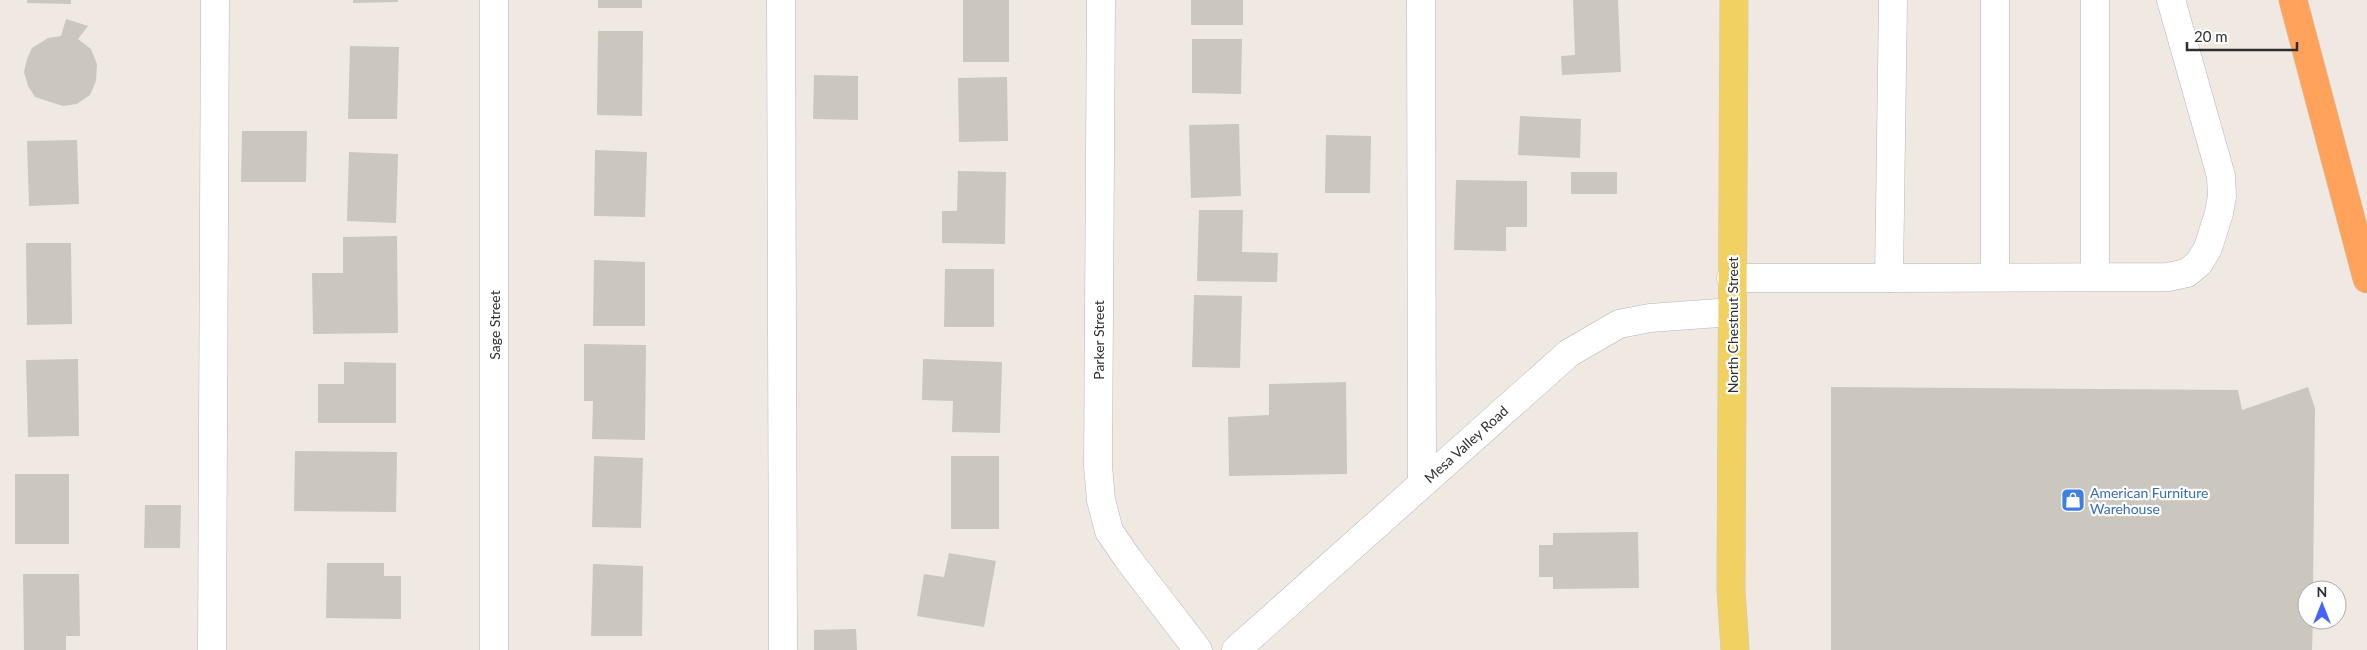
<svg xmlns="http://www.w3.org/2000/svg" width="2367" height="650" font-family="Lato,sans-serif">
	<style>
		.building { fill: #cbc7bf }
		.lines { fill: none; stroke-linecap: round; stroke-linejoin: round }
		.minor-casing { stroke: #b4b7c1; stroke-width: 29 }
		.major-casing { stroke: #c9c9c9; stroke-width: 29 }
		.highway-casing { stroke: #c9c9c9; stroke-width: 29 }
		.minor { stroke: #fff; stroke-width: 28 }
		.major { stroke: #f2d163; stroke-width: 28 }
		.highway { stroke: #ffa35c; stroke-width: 28 }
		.labels { text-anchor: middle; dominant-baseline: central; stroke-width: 4.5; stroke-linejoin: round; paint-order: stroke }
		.street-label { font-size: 14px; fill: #2e2e2e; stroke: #fff }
		.shop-label { font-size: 14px; fill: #366cbe; stroke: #fff; text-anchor: start }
	</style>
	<rect width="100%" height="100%" fill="#efe9e1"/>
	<g class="building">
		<path d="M 27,0 L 71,0 L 71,4 L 27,3 Z"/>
		<path d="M 353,0 L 398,0 L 398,2 L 353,3 Z"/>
		<rect x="598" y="0" width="44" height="8"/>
		<rect x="963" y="0" width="46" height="62"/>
		<rect x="1191" y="0" width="52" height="25"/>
		<path d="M 1573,0 L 1618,0 L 1621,72 L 1562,75 L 1561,56 L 1575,55 Z"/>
		<path d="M 66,19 L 88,26 L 78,39 L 91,49 L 97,64 L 96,81 L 90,95 L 77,104 L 63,106 L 35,97 L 28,86 L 24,72 L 27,59 L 32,48 L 48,38 L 61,36 Z"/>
		<path d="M 598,31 L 643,31 L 642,116 L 597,115 Z"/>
		<path d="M 1192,39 L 1242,39 L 1241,94 L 1192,93 Z"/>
		<path d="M 350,46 L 399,47 L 397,119 L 348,119 Z"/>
		<path d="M 814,75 L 858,76 L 858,120 L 813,119 Z"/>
		<path d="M 1007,77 L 1008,141 L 959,142 L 958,78 Z"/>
		<path d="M 1520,116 L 1581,119 L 1580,158 L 1518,155 Z"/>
		<path d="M 1239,124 L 1241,196 L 1191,198 L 1189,125 Z"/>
		<path d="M 242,131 L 307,131 L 306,182 L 241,182 Z"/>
		<path d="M 1326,135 L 1371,136 L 1370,193 L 1325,193 Z"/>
		<path d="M 77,140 L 79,204 L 29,206 L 27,141 Z"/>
		<path d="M 595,150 L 647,152 L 645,217 L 594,216 Z"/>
		<path d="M 349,152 L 398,154 L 396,223 L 347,221 Z"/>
		<path d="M 958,171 L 1006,172 L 1005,244 L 942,243 L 942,211 L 957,211 Z"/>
		<rect x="1571" y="172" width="46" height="22"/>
		<path d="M 1456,180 L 1527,181 L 1527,227 L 1506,227 L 1506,251 L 1454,250 Z"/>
		<path d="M 1199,210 L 1243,210 L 1242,252 L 1278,253 L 1277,282 L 1197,281 Z"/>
		<path d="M 397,236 L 398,333 L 313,334 L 312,273 L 343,273 L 343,237 Z"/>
		<path d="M 26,243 L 71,243 L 72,324 L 27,325 Z"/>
		<path d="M 594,260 L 645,262 L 645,326 L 593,326 Z"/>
		<path d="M 945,269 L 994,269 L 994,327 L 944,327 Z"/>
		<path d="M 1194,295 L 1242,296 L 1240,368 L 1192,367 Z"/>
		<path d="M 584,344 L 646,345 L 645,440 L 592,439 L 593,401 L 584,401 Z"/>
		<path d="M 78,359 L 79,436 L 28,437 L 26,360 Z"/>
		<path d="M 923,359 L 1002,362 L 1000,433 L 952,432 L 953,401 L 922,400 Z"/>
		<path d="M 344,362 L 396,363 L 396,423 L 318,423 L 318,384 L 344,384 Z"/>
		<path d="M 1346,382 L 1347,474 L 1229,476 L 1228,417 L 1269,415 L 1269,384 Z"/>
		<path d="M 1831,387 L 2238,390 L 2242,410 L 2308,387 L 2315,408 L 2313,590 L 2307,590 L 2307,620 L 2313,620 L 2312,650 L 1831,650 Z"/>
		<path d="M 295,451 L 397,452 L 396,512 L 294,511 Z"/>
		<path d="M 594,456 L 643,458 L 641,528 L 592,527 Z"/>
		<rect x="951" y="456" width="48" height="73"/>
		<rect x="15" y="474" width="54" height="70"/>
		<path d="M 145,505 L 181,505 L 180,548 L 144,548 Z"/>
		<path d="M 1638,532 L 1639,588 L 1553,589 L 1553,577 L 1539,577 L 1539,545 L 1553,545 L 1553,533 Z"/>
		<path d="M 949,553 L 996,561 L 984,627 L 917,616 L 924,574 L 944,577 Z"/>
		<path d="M 327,563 L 384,563 L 384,576 L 401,576 L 401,619 L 326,618 Z"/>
		<path d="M 593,564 L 643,566 L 642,636 L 591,636 Z"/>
		<path d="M 23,574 L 79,574 L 80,636 L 66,636 L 66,650 L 24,650 Z"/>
		<path d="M 856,629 L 857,650 L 814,650 L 814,630 Z"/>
	</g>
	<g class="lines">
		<g class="minor-casing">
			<g id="minor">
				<path d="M 781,0 L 783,650"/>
				<path d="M 1101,0 L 1098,466 L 1101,500 L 1109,531 L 1128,559 L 1198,650"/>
				<path d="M 1421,0 L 1422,483"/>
				<path d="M 1893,0 L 1889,278 L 2168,277 L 2187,273 L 2199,263 L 2208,248 L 2219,213 L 2222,196 L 2221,176 L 2171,0"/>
				<path d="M 2095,0 L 2095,277"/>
				<path d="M 1995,277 L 1995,0"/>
				<path d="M 1731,278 L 1889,278"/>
				<path d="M 212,650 L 215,0"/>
				<path d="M 494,650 L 494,0"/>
				<path d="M 1236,650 L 1569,353 L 1619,324 L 1650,318 L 1732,312"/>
			</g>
		</g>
		<g class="major-casing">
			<path id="major" d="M 1734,0 L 1731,589 L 1735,650"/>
		</g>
		<g class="highway-casing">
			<path id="highway" d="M 2293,0 L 2367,279"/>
		</g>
		<use href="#minor" class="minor"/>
		<use href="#major" class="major"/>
		<use href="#highway" class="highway"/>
	</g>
	<defs>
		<g id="shop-square" transform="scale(1.25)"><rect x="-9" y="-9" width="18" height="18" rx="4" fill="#3f7fe0" stroke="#fff"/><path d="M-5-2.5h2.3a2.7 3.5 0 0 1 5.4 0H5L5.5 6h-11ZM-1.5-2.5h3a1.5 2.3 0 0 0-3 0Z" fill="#fff"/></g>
	</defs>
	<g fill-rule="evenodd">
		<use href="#shop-square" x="2073" y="500"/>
	</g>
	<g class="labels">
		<g class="street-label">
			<text transform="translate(494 325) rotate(-90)">Sage Street</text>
			<text transform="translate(1732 325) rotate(-90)">North Chestnut Street</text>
			<text transform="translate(1098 340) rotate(-90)">Parker Street</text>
			<text transform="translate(1466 444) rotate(-42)">Mesa Valley Road</text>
		</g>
		<g class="shop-label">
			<text x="2090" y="492">American Furniture<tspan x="2090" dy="16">Warehouse</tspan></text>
		</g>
	</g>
	<g transform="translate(2322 605)"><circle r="24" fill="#ffffff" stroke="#ababab"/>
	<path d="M0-4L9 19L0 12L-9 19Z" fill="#4264fb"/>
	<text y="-8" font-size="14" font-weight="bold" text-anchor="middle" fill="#2e2e2e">N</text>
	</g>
	<path d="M2187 42v8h110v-8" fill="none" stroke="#2e2e2e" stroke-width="2.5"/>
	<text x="2194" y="42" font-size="15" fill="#2e2e2e" stroke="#ffffff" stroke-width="4" paint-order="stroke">20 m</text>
</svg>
